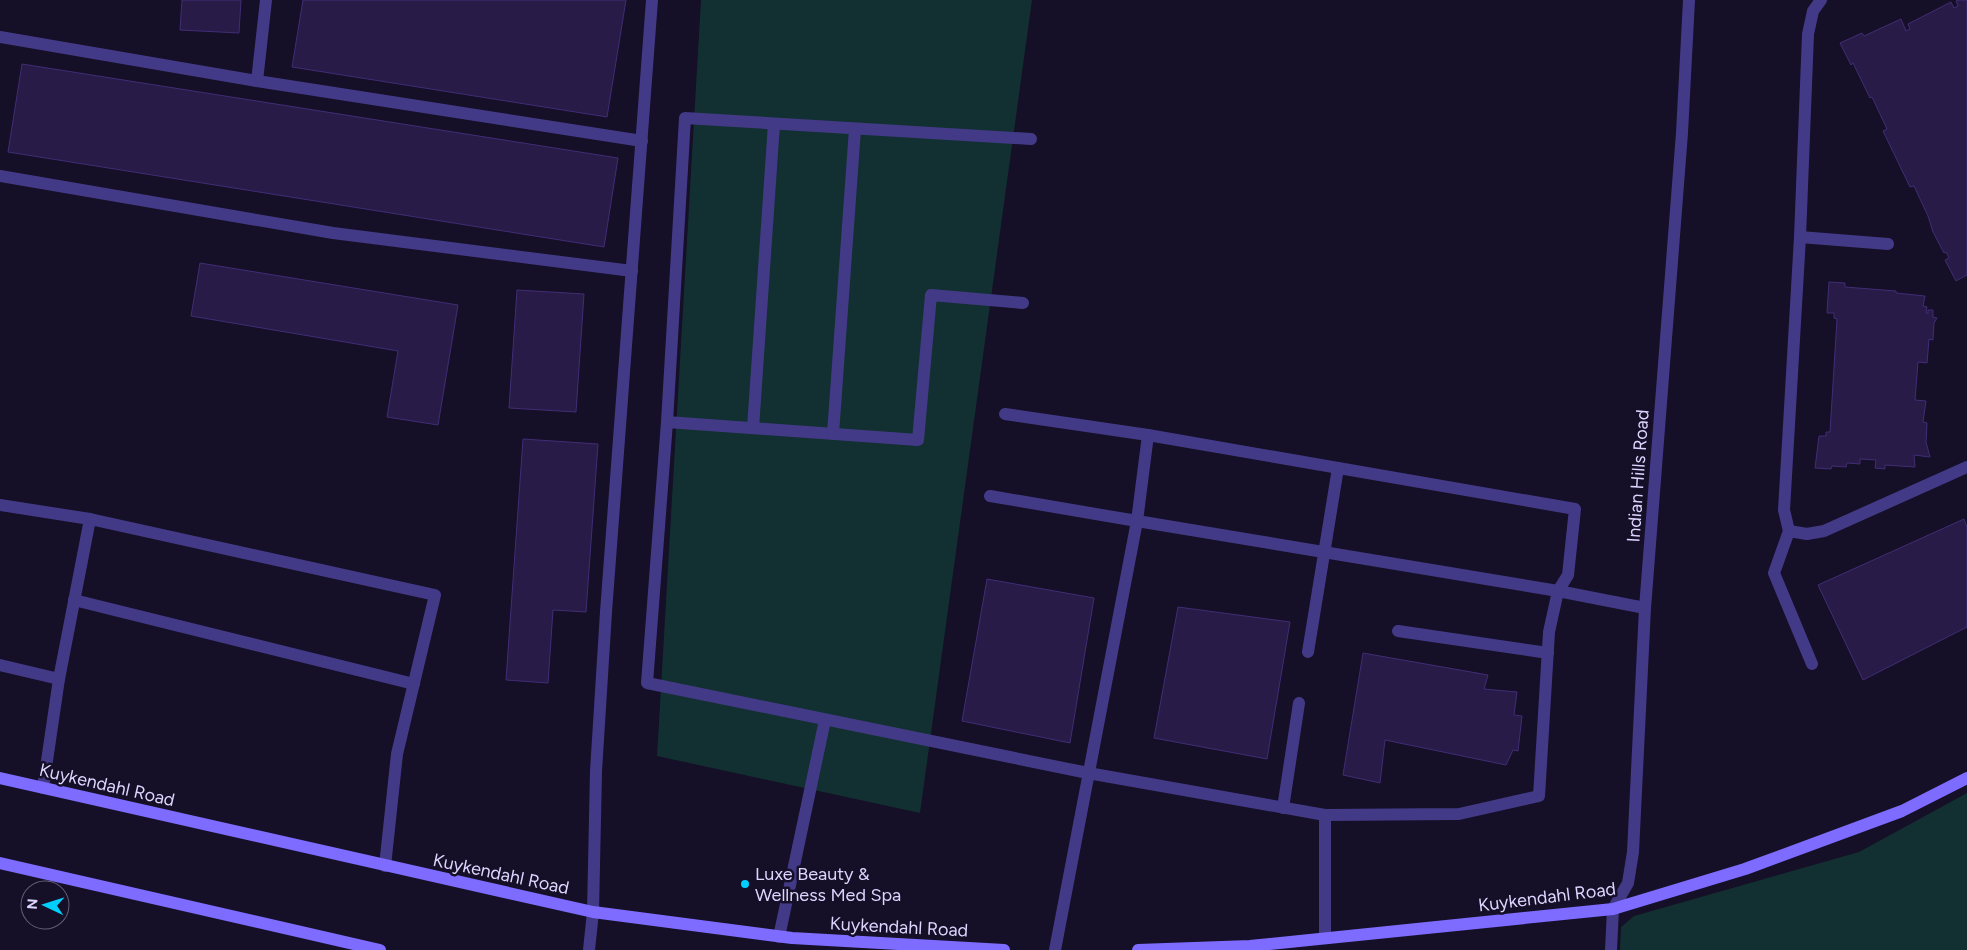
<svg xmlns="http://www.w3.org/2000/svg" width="1967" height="950" font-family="Figtree,sans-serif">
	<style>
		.green { fill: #123031 }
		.building { fill: #281b48; stroke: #412d75 }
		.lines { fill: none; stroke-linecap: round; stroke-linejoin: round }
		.lane { stroke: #433a87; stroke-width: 12 }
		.street { stroke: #433a87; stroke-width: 12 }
		.secondary { stroke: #7d6cff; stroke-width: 12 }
		.poi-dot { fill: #01d0ff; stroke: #150f27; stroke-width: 2 }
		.labels { text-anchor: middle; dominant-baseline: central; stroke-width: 5; stroke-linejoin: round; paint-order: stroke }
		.street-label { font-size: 18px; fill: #ded5ff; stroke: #150f27 }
		.poi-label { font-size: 18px; fill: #ded5ff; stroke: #150f27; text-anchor: start }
	</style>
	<rect width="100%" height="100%" fill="#150f27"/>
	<g class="green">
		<path d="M 701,0 L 1032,0 L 920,813 L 657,756 Z"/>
		<path d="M 1967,793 L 1967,950 L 1620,950 L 1621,927 L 1634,916 L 1859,852 Z"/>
	</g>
	<g class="building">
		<path d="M 182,0 L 241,0 L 239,33 L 180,30 Z"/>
		<path d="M 303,0 L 626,0 L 607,117 L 292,67 Z"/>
		<path d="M 1959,0 L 1967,0 L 1967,275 L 1956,281 L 1945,260 L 1949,258 L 1946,252 L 1944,253 L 1933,232 L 1928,216 L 1914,186 L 1910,187 L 1883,131 L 1887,129 L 1872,97 L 1870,98 L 1853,63 L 1851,65 L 1840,43 L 1862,33 L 1864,36 L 1901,19 L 1906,31 L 1910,29 L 1908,24 L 1951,2 L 1954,8 L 1958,6 L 1956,1 Z"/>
		<path d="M 22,64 L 618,158 L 604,247 L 8,152 Z"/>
		<path d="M 200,263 L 458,305 L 438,425 L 387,417 L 398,351 L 191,316 Z"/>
		<path d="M 1829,282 L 1845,283 L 1845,287 L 1896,291 L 1896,293 L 1925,296 L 1923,306 L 1927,307 L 1926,313 L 1928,313 L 1928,310 L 1933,310 L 1933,317 L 1937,318 L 1934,323 L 1933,340 L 1929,339 L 1927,363 L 1918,362 L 1915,400 L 1926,401 L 1923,422 L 1927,423 L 1926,442 L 1930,457 L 1914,455 L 1915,467 L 1885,465 L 1885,469 L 1875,468 L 1876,460 L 1860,459 L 1860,464 L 1847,463 L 1846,467 L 1832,466 L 1831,469 L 1815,468 L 1819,436 L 1826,436 L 1826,432 L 1830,432 L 1837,319 L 1834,318 L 1834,313 L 1827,313 Z"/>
		<path d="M 517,290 L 584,294 L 576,412 L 509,408 Z"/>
		<path d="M 523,439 L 598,444 L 586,612 L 553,610 L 548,683 L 506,680 Z"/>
		<path d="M 1964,519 L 1967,527 L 1967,627 L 1863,680 L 1818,585 Z"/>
		<path d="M 987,579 L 1094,598 L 1070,743 L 962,721 Z"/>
		<path d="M 1178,607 L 1290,622 L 1267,759 L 1154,738 Z"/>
		<path d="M 1363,653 L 1488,675 L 1484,689 L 1517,692 L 1514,715 L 1522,716 L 1518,751 L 1513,750 L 1506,765 L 1385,740 L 1380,783 L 1343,775 Z"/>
	</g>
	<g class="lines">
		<g class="lane">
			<path d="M 1821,0 L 1813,11 L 1808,34 L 1800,237 L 1784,510 L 1789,531 L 1807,534 L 1824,531 L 1967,467"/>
			<path d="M 0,37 L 257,81 L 642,141"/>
			<path d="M 257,81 L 266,0"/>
			<path d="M 0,176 L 333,233 L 632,271"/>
			<path d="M 1800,237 L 1888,244"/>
			<path d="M 1023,303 L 931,295 L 918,440 L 667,422 L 647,683 L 1088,773 L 1325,815 L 1459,814 L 1539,796 L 1549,632 L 1558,591 L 1568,575 L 1575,509 L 1148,435"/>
			<path d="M 667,422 L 685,118 L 1031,139"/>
			<path d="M 753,428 L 774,124"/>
			<path d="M 833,434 L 855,129"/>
			<path d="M 990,496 L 1137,521 L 1148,435 L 1005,414"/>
			<path d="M 0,505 L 90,519"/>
			<path d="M 1789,531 L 1774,573 L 1812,664"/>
			<path d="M 74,600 L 414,684"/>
			<path d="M 1398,631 L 1548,653"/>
			<path d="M 1308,652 L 1338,468"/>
			<path d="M 0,665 L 59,679"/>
			<path d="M 43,788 L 59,679 L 90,519 L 435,595 L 397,754 L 385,866"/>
			<path d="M 1283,808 L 1299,703"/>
			<path d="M 779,937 L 825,720"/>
			<path d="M 1325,937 L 1325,815"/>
			<path d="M 589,950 L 593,912 L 596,771 L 606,612 L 652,0"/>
			<path d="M 1055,950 L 1137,521 L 1558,591 L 1645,608"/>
		</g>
		<path class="street" d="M 1611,950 L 1613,909 L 1628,883 L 1633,852 L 1645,608 L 1682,133 L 1689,0"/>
		<g class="secondary">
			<path d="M 0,778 L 593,912 L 792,938 L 1004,950"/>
			<path d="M 0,863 L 380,950"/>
			<path d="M 1138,950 L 1250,946 L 1613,909 L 1745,869 L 1902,811 L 1967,778"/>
		</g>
	</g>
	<circle class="poi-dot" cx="745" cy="884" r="5"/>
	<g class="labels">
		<g class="street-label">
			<text transform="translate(1638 476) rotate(-86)">Indian Hills Road</text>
			<text transform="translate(107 785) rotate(13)">Kuykendahl Road</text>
			<text transform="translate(501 874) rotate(12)">Kuykendahl Road</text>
			<text transform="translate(1547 897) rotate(-7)">Kuykendahl Road</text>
			<text transform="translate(899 927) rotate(3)">Kuykendahl Road</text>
		</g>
		<g class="poi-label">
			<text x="755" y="874">Luxe Beauty &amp;<tspan x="755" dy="21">Wellness Med Spa</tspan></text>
		</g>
	</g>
	<g transform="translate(45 905) rotate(274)"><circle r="24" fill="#150f27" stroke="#655e7d"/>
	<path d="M0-4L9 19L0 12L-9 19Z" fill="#01d0ff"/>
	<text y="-8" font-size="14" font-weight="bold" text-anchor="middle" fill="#ded5ff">N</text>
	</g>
</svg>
